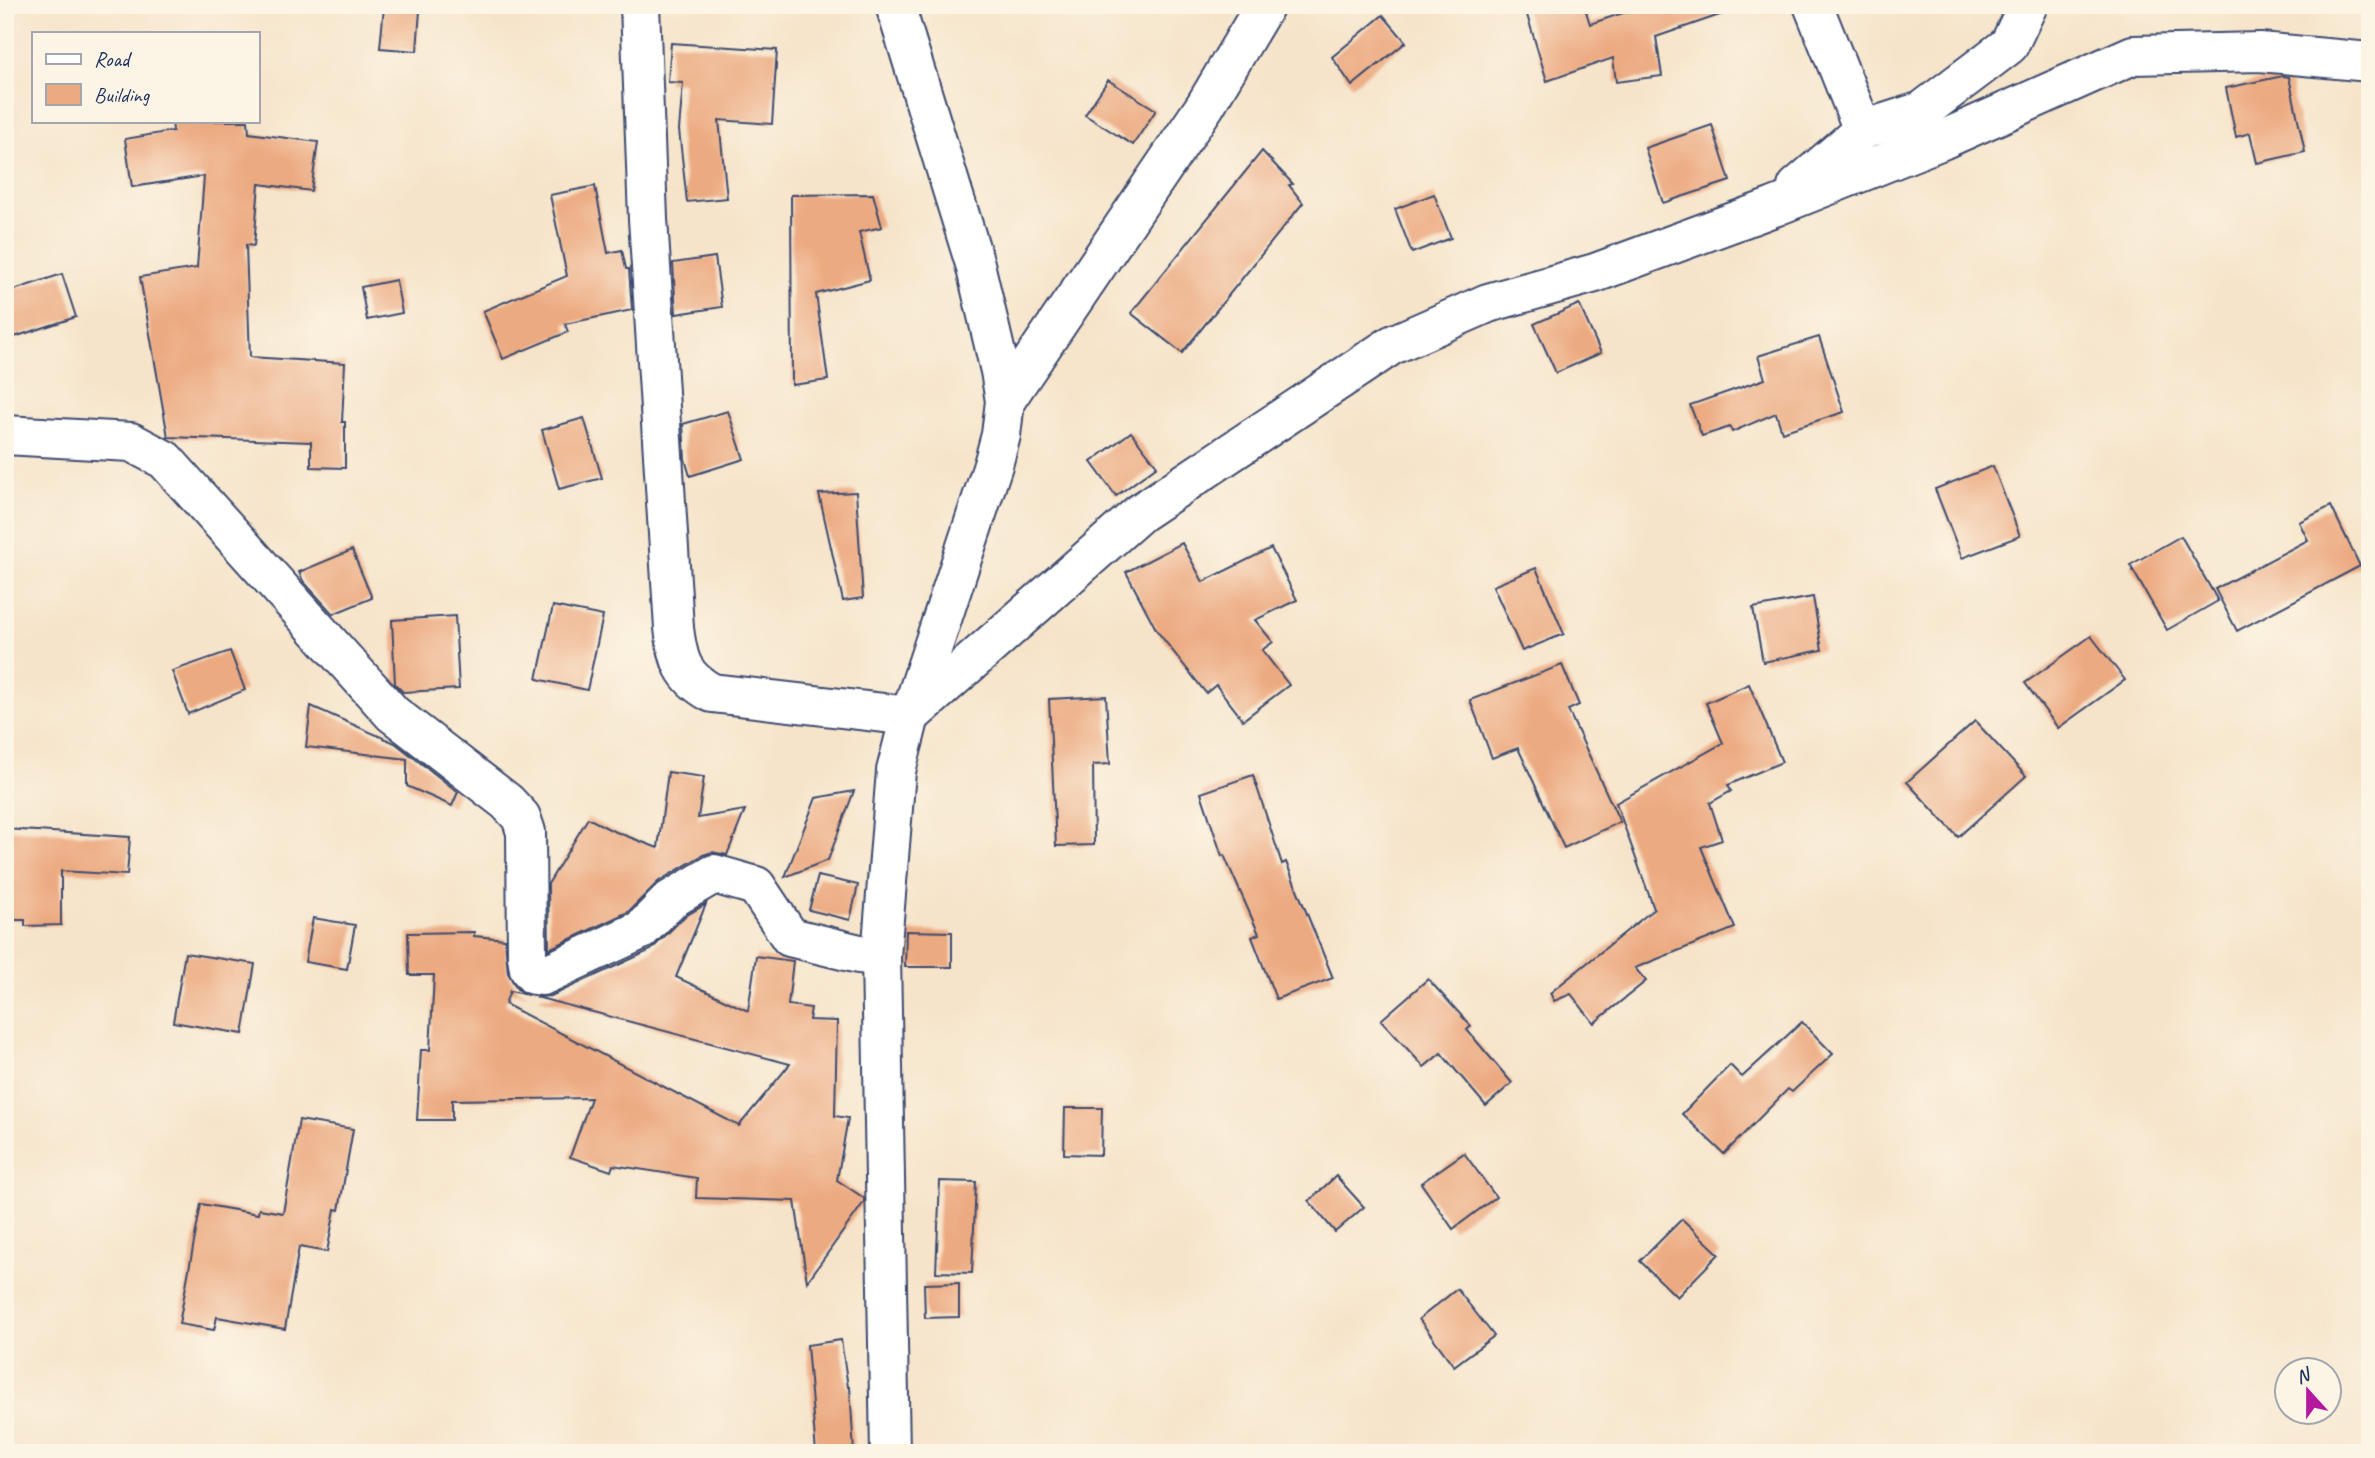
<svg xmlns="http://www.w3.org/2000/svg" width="2375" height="1458" font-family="Caveat,sans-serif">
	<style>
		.building { fill: #ecaa81 }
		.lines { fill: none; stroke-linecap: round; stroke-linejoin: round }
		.street-casing { stroke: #3c4a6e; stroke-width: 42 }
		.street { stroke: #fff; stroke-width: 38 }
	</style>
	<rect width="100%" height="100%" fill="#fcf5e5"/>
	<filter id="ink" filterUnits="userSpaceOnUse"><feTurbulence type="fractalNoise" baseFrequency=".0143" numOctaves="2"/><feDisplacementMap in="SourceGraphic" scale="14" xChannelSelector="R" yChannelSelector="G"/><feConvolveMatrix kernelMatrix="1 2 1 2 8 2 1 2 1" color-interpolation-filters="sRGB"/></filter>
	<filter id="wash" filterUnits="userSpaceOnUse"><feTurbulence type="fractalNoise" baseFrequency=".00686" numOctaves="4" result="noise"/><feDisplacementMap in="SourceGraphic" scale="28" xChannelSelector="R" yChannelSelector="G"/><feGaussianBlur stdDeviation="1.57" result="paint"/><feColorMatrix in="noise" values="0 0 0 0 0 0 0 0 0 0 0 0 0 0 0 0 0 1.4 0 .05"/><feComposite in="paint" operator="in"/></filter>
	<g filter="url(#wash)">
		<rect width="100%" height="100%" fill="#f6e4ca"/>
		<g id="blocks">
			<g class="building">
				<path d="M 1524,5 L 1584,5 L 1590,24 L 1647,5 L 1730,5 L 1731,11 L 1656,37 L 1662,76 L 1616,82 L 1613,58 L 1547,81 Z"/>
				<path d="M 384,7 L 420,10 L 417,51 L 380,48 Z"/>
				<path d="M 1383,15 L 1406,42 L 1352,86 L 1332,57 Z"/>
				<path d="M 671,43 L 777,50 L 772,124 L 719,120 L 727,198 L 687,202 L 679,130 L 683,83 L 668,82 Z"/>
				<path d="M 2283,76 L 2289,77 L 2305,152 L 2257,163 L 2250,133 L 2236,137 L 2226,88 Z"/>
				<path d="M 1108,80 L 1156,110 L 1133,145 L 1085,115 Z"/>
				<path d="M 172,121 L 248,121 L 249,133 L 318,142 L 311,191 L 259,184 L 254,246 L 246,245 L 250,357 L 345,363 L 342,422 L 345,422 L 345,468 L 311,467 L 311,442 L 168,437 L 140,277 L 197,268 L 204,176 L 132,187 L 125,139 L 173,131 Z"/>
				<path d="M 1712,125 L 1730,181 L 1663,203 L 1645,148 Z"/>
				<path d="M 1262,151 L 1293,184 L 1289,185 L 1303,203 L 1182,353 L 1131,313 Z"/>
				<path d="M 595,186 L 608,253 L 622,250 L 626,269 L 629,269 L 632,310 L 565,324 L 568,332 L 503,359 L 483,311 L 567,276 L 550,195 Z"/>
				<path d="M 873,194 L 882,227 L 859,232 L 870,280 L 816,294 L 828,380 L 792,385 L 791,195 Z"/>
				<path d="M 1434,194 L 1451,238 L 1412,253 L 1395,209 Z"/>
				<path d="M 715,257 L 722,307 L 676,314 L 673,263 Z"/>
				<path d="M 62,274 L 76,317 L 5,340 L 5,293 Z"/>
				<path d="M 396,280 L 402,313 L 367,320 L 361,287 Z"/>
				<path d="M 1579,304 L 1601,353 L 1556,373 L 1534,324 Z"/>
				<path d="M 1819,337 L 1844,412 L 1782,432 L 1776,413 L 1732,432 L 1730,427 L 1702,436 L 1690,405 L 1765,379 L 1758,356 Z"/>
				<path d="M 728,411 L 744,459 L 690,476 L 685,459 L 683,424 Z"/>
				<path d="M 584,418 L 602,478 L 559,489 L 542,430 Z"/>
				<path d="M 1131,432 L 1157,466 L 1116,496 L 1091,462 Z"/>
				<path d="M 1993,466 L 2020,536 L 1962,558 L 1935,489 Z"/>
				<path d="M 856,492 L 863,598 L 843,601 L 819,494 Z"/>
				<path d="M 2331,506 L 2360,566 L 2237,631 L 2215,589 L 2308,540 L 2299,522 Z"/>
				<path d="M 2181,536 L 2218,601 L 2167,630 L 2130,565 Z"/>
				<path d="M 1182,543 L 1203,582 L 1271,548 L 1297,600 L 1255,620 L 1273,642 L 1262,650 L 1289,685 L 1243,720 L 1216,685 L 1206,693 L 1157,631 L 1126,572 Z"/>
				<path d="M 352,550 L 372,598 L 333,614 L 303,581 L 299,572 Z"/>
				<path d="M 1536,568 L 1564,634 L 1522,651 L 1493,586 Z"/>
				<path d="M 1813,597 L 1822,650 L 1763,662 L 1753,608 Z"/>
				<path d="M 553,606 L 603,616 L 587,690 L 537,679 Z"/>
				<path d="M 455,616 L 459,689 L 403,692 L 395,684 L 392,620 Z"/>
				<path d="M 2091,636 L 2125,680 L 2058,728 L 2025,683 Z"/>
				<path d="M 230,651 L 245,690 L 188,714 L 172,671 Z"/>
				<path d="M 1562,665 L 1579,705 L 1568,710 L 1620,822 L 1564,848 L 1518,748 L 1492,758 L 1470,700 Z"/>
				<path d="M 1749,684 L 1782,762 L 1728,785 L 1731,791 L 1710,803 L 1722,840 L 1701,847 L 1735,928 L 1635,968 L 1646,981 L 1594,1023 L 1571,994 L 1554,1001 L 1550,993 L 1654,909 L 1616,803 L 1723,743 L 1706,703 Z"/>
				<path d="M 1106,696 L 1110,764 L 1093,765 L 1094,845 L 1056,846 L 1049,699 Z"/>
				<path d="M 311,706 L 395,743 L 458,792 L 452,806 L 407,786 L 407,759 L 306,747 Z"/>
				<path d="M 1975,721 L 2026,776 L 1958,837 L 1907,782 Z"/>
				<path d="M 668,772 L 704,777 L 698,818 L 745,810 L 727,855 L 712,852 L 703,855 L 659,881 L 628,912 L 549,949 L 548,884 L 588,818 L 611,830 L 658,848 Z"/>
				<path d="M 1253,775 L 1282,864 L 1286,862 L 1333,978 L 1276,999 L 1252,937 L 1259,934 L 1224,855 L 1222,856 L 1201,793 Z"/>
				<path d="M 854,791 L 828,860 L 785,877 L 816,798 Z"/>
				<path d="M 5,829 L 130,837 L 127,875 L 61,871 L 61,925 L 25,926 L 25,920 L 5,920 Z"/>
				<path d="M 818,876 L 858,885 L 850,920 L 809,910 Z"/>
				<path d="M 706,904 L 676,977 L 748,1011 L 756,956 L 793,961 L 788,1005 L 811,1008 L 809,1020 L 837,1021 L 835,1116 L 848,1118 L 837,1180 L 864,1198 L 864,1202 L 807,1282 L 795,1201 L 696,1198 L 697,1178 L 613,1165 L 611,1171 L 570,1157 L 591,1098 L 452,1100 L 452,1120 L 417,1120 L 421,1050 L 430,1050 L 434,975 L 409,975 L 408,933 L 474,932 L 474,936 L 505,939 L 508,973 L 517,989 L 528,995 L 510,991 L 505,1004 L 739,1126 L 790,1064 L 536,997 L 551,996 L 651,950 L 684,917 Z"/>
				<path d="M 313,918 L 355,925 L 347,969 L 305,962 Z"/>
				<path d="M 906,931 L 952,932 L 952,967 L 905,967 Z"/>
				<path d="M 185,953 L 255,964 L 243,1034 L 173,1022 Z"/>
				<path d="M 1428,979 L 1471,1026 L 1467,1030 L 1512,1083 L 1486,1106 L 1441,1053 L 1424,1067 L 1381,1020 Z"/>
				<path d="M 1802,1022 L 1833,1054 L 1792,1092 L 1788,1089 L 1724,1154 L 1682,1114 L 1730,1065 L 1742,1077 Z"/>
				<path d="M 1065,1108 L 1102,1108 L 1101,1155 L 1064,1154 Z"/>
				<path d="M 299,1120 L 353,1129 L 339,1210 L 335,1209 L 327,1252 L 299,1247 L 285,1329 L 217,1317 L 214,1330 L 179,1324 L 201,1204 L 258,1214 L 259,1209 L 283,1213 Z"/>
				<path d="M 1464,1153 L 1496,1197 L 1453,1229 L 1421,1183 Z"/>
				<path d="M 1336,1176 L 1364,1207 L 1335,1232 L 1309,1201 Z"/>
				<path d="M 940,1181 L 976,1182 L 972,1273 L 936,1272 Z"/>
				<path d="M 1682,1219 L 1719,1254 L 1677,1297 L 1640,1261 Z"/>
				<path d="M 959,1283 L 959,1317 L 925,1318 L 924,1284 Z"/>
				<path d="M 1457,1289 L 1494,1336 L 1454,1366 L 1419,1319 Z"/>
				<path d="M 841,1340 L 848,1387 L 850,1387 L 854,1453 L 816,1453 L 807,1345 Z"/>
			</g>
		</g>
	</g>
	<g filter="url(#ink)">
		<use href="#blocks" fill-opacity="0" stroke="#3c4a6e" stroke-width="2"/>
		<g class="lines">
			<g class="street-casing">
				<g id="street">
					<path d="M 640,5 L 648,219 L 674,628 C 678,660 682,677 712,693 L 910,716 L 1140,513 L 1392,345 L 1488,303 L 1595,273 L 1774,207 L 1942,140 L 2133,55 L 2260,52 L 2370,62"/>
					<path d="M 1863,130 L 1922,111 L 2009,45 L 2028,5"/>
					<path d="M 1797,187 L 1863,130 L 1813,5"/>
					<path d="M 1005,401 L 1205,106 L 1265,5"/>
					<path d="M 5,435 L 131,442 L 165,460 L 393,714 L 507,802 L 521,817 L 526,832 L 527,956 L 529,969 L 534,975 L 542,976 L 641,930 L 670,900 L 714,874 L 756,886 L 790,937 L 859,954 L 881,956"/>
					<path d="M 890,1453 L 881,956 L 896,771 L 910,716 L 993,465 L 1001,435 L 1005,401 L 1000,371 L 975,264 L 895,5"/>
				</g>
			</g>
			<use href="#street" class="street"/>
		</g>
	</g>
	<rect width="2375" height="1458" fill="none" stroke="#fcf5e5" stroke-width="28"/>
	<rect x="32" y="32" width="228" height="91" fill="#fcf5e5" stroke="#a2a6af" stroke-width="2"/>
	<rect x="46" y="54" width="35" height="10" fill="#ffffff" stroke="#a2a6af" stroke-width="2"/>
	<text x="94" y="66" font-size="21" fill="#1b2f5e">Road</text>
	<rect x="46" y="84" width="35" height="21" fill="#ecaa81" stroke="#a2a6af" stroke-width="2"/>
	<text x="94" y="102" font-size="21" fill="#1b2f5e">Building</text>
	<g transform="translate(2308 1391) rotate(339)"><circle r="33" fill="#fcf5e5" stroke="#a2a6af" stroke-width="2"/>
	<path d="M0-5L12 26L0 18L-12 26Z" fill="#b5179e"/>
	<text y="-10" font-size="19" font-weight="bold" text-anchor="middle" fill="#1b2f5e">N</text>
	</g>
</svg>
